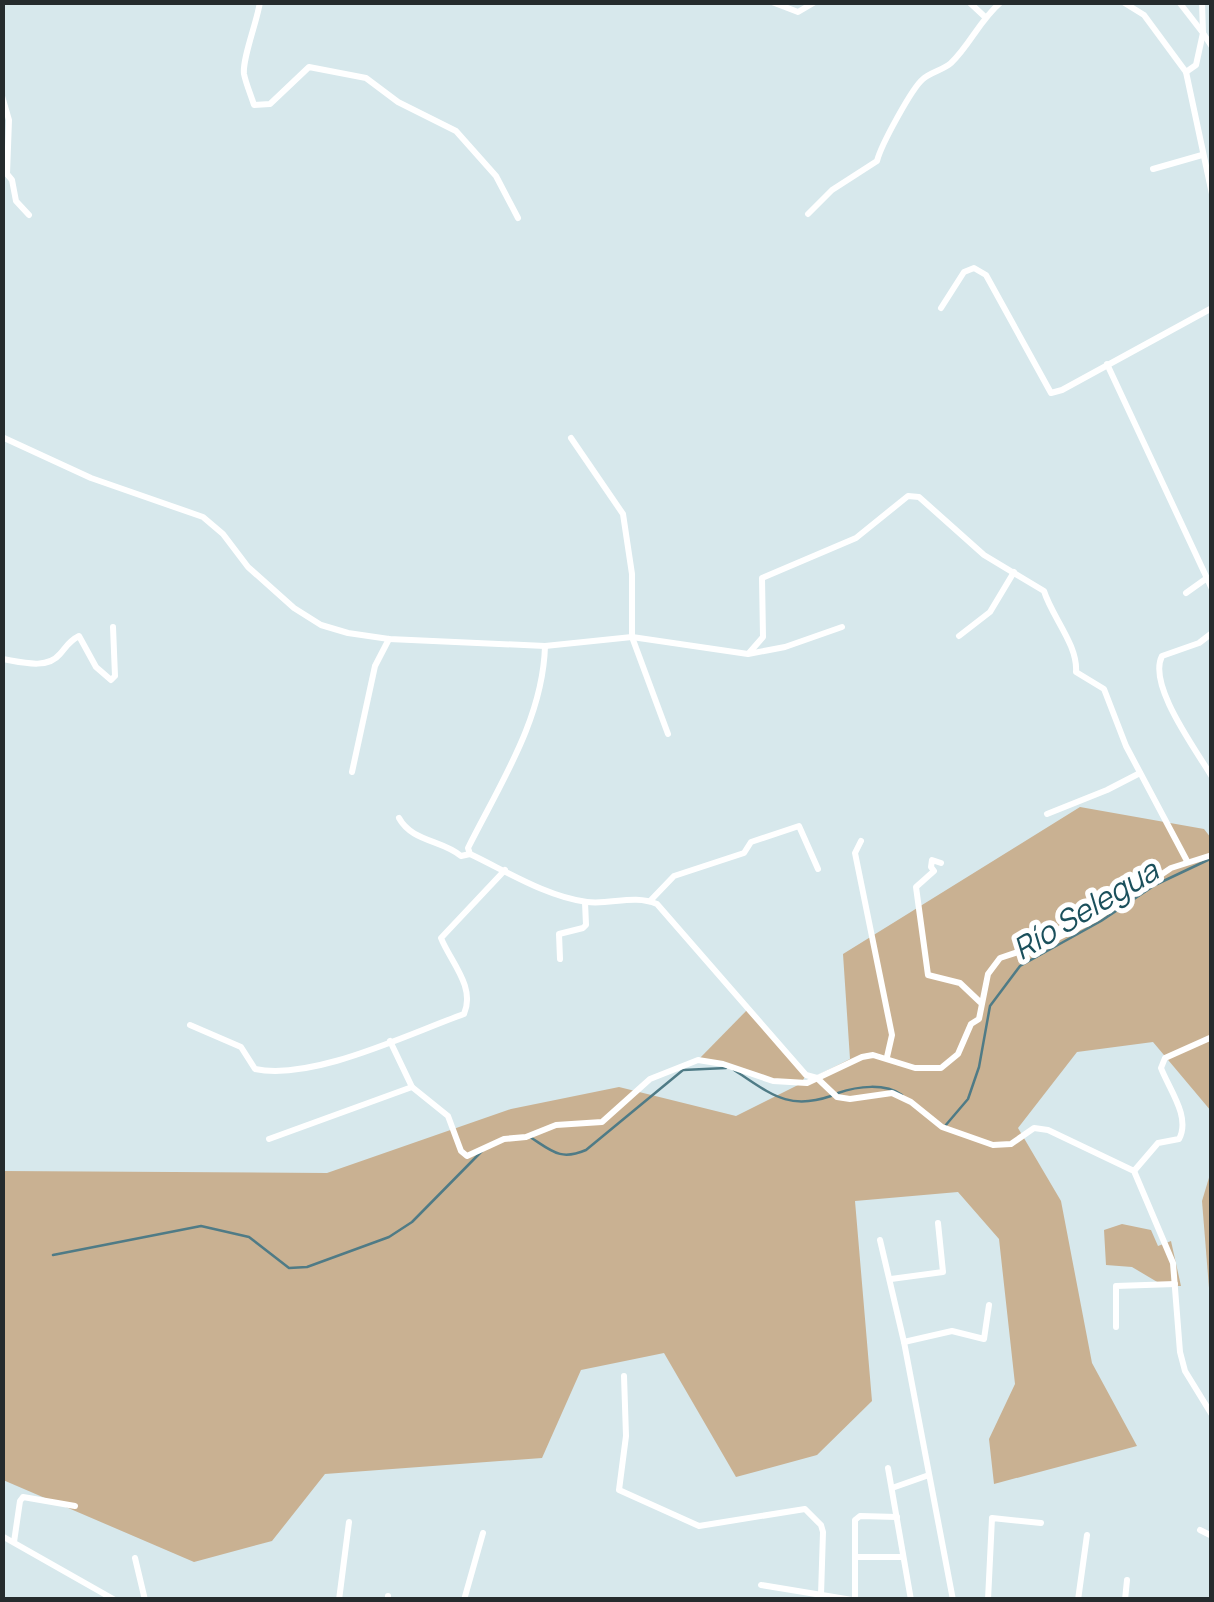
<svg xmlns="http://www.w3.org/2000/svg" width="1214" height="1602" font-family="Manrope,sans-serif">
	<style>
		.green { fill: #c9b192 }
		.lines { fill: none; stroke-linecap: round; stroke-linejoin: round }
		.stream { stroke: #4f7b86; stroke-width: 2.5 }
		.minor { stroke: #fff; stroke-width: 6 }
		.labels { text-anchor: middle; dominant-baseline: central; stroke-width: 10; stroke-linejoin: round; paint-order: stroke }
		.water-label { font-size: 30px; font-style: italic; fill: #1b505c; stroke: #fff }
	</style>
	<rect width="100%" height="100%" fill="#d7e8ec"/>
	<g class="green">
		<path d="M 1080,807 L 1204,829 L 1211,838 L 1211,1111 L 1153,1042 L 1077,1052 L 1018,1128 L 1061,1201 L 1092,1363 L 1137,1446 L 994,1484 L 989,1439 L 1015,1384 L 999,1239 L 958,1192 L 855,1201 L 872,1401 L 817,1455 L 736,1477 L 664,1353 L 581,1370 L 542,1458 L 325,1474 L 272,1541 L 194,1562 L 3,1480 L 3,1171 L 327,1173 L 511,1109 L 619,1087 L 736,1116 L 850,1059 L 843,954 Z"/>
		<path d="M 749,1008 L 806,1075 L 803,1080 L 775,1081 L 698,1060 Z"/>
		<path d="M 1211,1171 L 1211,1313 L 1202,1201 Z"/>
		<path d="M 1122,1224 L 1151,1230 L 1158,1246 L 1171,1241 L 1181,1286 L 1164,1286 L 1132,1267 L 1106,1265 L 1104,1230 Z"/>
	</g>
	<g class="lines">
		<g class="stream">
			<path d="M 734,1070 C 770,1093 787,1111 831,1096"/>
			<path d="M 838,1093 C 858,1086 885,1083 902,1095"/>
			<path d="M 945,1126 L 968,1099 L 979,1067 L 990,1006 L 1020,966 L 1101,921 L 1155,885 L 1210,859"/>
			<path d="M 530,1137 C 552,1151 560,1161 586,1150 L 683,1070 L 726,1068"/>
			<path d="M 53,1255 L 201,1226 L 249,1237 L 289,1268 L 307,1267 L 389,1237 L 412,1222 L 482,1151"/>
		</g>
		<g class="minor">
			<path d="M 260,2 C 257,22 242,59 244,74 C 246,84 251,95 254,105 L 270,104 L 309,67 L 366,78 L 398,102 L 456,131 L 496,176 L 518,218"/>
			<path d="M 772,2 L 798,12 L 815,2"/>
			<path d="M 969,2 L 984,16"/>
			<path d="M 1123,2 L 1144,15 L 1186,72 L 1196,65 L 1203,33 L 1179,2"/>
			<path d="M 1202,2 L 1203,33 L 1212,47"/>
			<path d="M 1186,72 L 1212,194"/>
			<path d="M 2,96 L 9,120 L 7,174 L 12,180 L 16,201 L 29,215"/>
			<path d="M 1153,169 L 1202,155"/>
			<path d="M 808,214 L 832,190 L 877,161 C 881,145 912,88 923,79 C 931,72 943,70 951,63 C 970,45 979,21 1001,2"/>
			<path d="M 941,308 L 964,272 L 974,268 L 986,275 L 1051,393 L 1062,390 L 1212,308"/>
			<path d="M 1107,364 L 1212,589"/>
			<path d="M 2,437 L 91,478 L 203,517 L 223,534 L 248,567 L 294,608 L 321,625 L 348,633 L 389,639 L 545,646 L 632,637 L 748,654 L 785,647 L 842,627"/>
			<path d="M 571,438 L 623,514 L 632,574 L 632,637 L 668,734"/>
			<path d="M 1186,593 L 1207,578"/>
			<path d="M 1212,633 L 1199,643 L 1162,656 C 1147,685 1197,751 1212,777"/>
			<path d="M 959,636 L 990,612 L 1014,572"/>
			<path d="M 545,646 C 543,719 500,784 468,848 L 470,854 C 506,871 547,897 587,902 C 611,905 634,894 657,904 L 806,1075 L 817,1078 L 837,1097 L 850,1099 L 892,1093 L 911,1102 L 942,1127 L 993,1145 L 1011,1144 L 1034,1128 L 1048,1130 L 1134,1171 L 1173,1263 L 1180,1352 L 1185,1371 L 1212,1415"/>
			<path d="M 749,653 L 763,637 L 762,578 L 856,538 L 908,496 L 919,497 L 984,555 L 1044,591 C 1052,617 1078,645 1076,672 L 1104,689 L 1126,746 L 1187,861"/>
			<path d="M 2,659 C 21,662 47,670 60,654 C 67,646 69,641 79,636 L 96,667 L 111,680 L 115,676 L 113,627"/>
			<path d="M 352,772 L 375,666 L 389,639"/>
			<path d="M 1047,814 L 1107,790 L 1140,773"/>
			<path d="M 399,818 C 412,842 443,840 461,856 L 470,854"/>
			<path d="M 861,841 L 855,853 L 892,1035 L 887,1057"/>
			<path d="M 941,863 L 932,860 L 931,867 L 934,871 L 916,887 L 928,975 L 960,983 L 980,1002"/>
			<path d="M 650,901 L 674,876 L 744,853 L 751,842 L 799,826 L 818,869"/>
			<path d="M 560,959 L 559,934 L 583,928 L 586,925 L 585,902"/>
			<path d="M 190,1025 L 241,1047 L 255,1069 C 313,1081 408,1034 464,1014 C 476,987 450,961 441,938 L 505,870"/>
			<path d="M 390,1041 L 412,1087 L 448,1116 L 461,1151 L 467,1156 L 504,1139 L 526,1137 L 556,1125 L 602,1122 L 650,1079 L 698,1060 L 723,1064 L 773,1081 L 807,1083 L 862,1057 L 873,1055 L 915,1068 L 941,1068 L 958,1054 L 971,1024 L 979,1019 L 988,974 L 1000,958 L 1051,941 L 1096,919 L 1171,868 L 1212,855"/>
			<path d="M 269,1139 L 412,1087"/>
			<path d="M 1134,1171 L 1158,1143 L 1179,1139 C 1191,1117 1169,1089 1161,1068 L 1165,1058 L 1212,1037"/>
			<path d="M 880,1240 L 904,1342 L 953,1600"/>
			<path d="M 891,1279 L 943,1272 L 938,1223"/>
			<path d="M 1116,1327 L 1116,1286 L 1175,1284"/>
			<path d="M 904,1342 L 952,1331 L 984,1339 L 989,1305"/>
			<path d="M 624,1376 L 626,1436 L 619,1490 L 699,1526 L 805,1509 L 821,1525 L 823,1532 L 821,1595"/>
			<path d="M 888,1468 L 911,1600"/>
			<path d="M 892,1488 L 929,1475"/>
			<path d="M 1200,1530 L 1212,1536"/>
			<path d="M 2,1536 L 115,1600"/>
			<path d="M 14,1542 L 20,1501 L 23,1497 L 75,1506"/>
			<path d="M 856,1557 L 903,1557"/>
			<path d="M 135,1558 L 145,1600"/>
			<path d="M 761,1585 L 852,1600"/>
			<path d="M 339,1600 L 349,1522"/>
			<path d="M 388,1600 L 388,1596"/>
			<path d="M 464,1600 L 483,1533"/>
			<path d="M 855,1600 L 855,1520 L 860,1516 L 897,1517"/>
			<path d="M 988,1600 L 992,1518 L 1041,1523"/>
			<path d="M 1078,1600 L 1087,1535"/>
			<path d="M 1125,1600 L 1127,1580"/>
		</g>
	</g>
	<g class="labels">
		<g class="water-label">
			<text transform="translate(1085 909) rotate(-31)">Río Selegua</text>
		</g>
	</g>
	<rect width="1214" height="1602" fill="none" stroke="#252b2d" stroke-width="10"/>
</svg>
